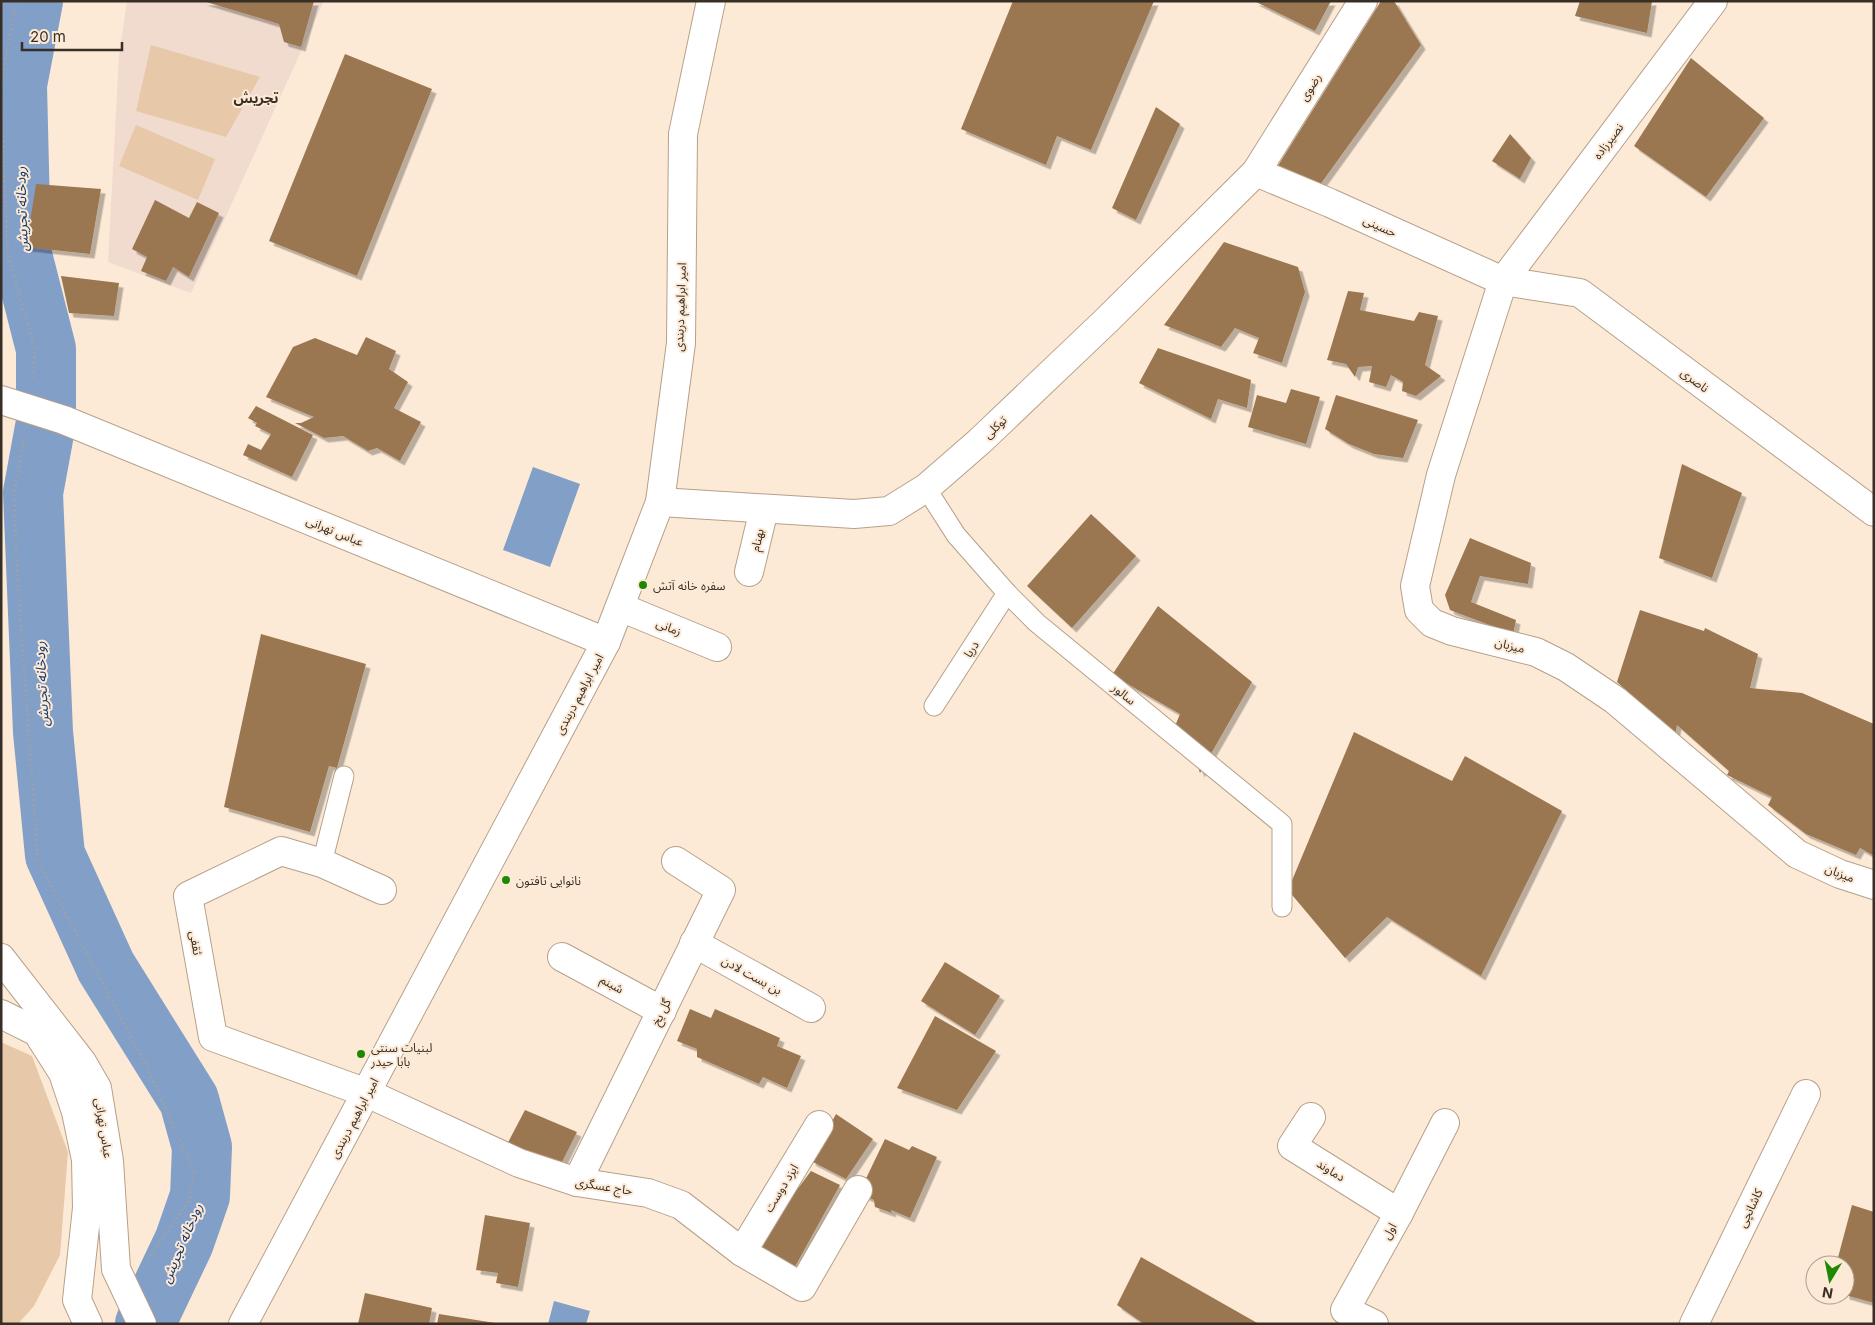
<svg xmlns="http://www.w3.org/2000/svg" width="1875" height="1325" font-family="Inter,'Noto Sans Arabic',sans-serif">
	<style>
		.education { fill: #f0dbce }
		.green { fill: #e7c9a9 }
		.water { fill: #829fc8 }
		.lines { fill: none; stroke-linecap: round; stroke-linejoin: round }
		.river { stroke: #829fc8; stroke-width: 60 }
		.building { fill: #9a7751; filter: url(#shadow) }
		.lane-casing { stroke: #b6a089; stroke-width: 21 }
		.street-casing { stroke: #b6a089; stroke-width: 30 }
		.path { stroke: #b0a191; stroke-width: 3; stroke-dasharray: 1 4; stroke-linecap: butt }
		.lane { stroke: #fff; stroke-width: 19 }
		.street { stroke: #fff; stroke-width: 28 }
		.poi-dot { fill: #1d8903; stroke: #fdead6; stroke-width: 2 }
		.labels { text-anchor: middle; dominant-baseline: central; stroke-width: 4; stroke-linejoin: round; paint-order: stroke }
		.street-label { font-size: 12px; fill: #372e25; stroke: #fdead6 }
		.poi-label { font-size: 12px; fill: #372e25; stroke: #fdead6; text-anchor: start }
		.neighbourhood-label { font-size: 14px; font-weight: bold; fill: #372e25; stroke: #fdead6 }
		.water-label { font-size: 14px; font-style: italic; fill: #153a6e; stroke: #fdead6 }
	</style>
	<defs>
		<filter id="shadow"><feDropShadow dx="4.5" dy="4.5" stdDeviation="0" flood-color="#0004"/></filter>
	</defs>
	<rect width="100%" height="100%" fill="#fdead6"/>
	<path class="education" d="M 127,1 L 324,1 L 191,293 L 108,262 L 119,56 Z"/>
	<g class="green">
		<path d="M 151,45 L 260,77 L 226,137 L 136,111 Z"/>
		<path d="M 136,125 L 215,159 L 198,200 L 119,166 Z"/>
		<path d="M 1,1042 L 32,1056 L 68,1152 L 60,1255 L 34,1306 L 18,1324 L 1,1324 Z"/>
	</g>
	<g class="water">
		<path d="M 533,467 L 580,484 L 550,567 L 503,550 Z"/>
		<path d="M 554,1301 L 590,1311 L 586,1324 L 548,1324 Z"/>
	</g>
	<g class="lines">
		<path class="river" d="M 33,1 L 17,85 L 21,251 L 46,349 L 46,422 L 33,493 L 43,732 L 55,855 L 106,967 L 189,1100 L 202,1147 L 200,1196 L 184,1242 L 145,1324"/>
	</g>
	<g class="building">
		<path d="M 203,1 L 314,1 L 301,47 L 284,42 L 279,24 Z"/>
		<path d="M 1013,1 L 1154,1 L 1091,150 L 1057,136 L 1046,165 L 961,129 Z"/>
		<path d="M 1254,1 L 1331,1 L 1315,31 Z"/>
		<path d="M 1381,1 L 1394,1 L 1421,45 L 1317,189 L 1274,172 Z"/>
		<path d="M 1580,1 L 1652,1 L 1647,33 L 1575,16 Z"/>
		<path d="M 345,54 L 432,89 L 357,276 L 269,241 Z"/>
		<path d="M 1691,58 L 1764,118 L 1706,197 L 1634,146 Z"/>
		<path d="M 1156,107 L 1180,124 L 1136,220 L 1112,208 Z"/>
		<path d="M 1510,134 L 1531,158 L 1520,179 L 1492,161 Z"/>
		<path d="M 36,184 L 101,189 L 90,254 L 26,247 Z"/>
		<path d="M 155,200 L 189,218 L 197,202 L 219,213 L 189,277 L 173,267 L 166,281 L 141,271 L 147,257 L 132,249 Z"/>
		<path d="M 1224,242 L 1298,267 L 1305,292 L 1282,363 L 1253,353 L 1259,338 L 1235,328 L 1221,347 L 1164,325 Z"/>
		<path d="M 61,276 L 119,283 L 114,316 L 69,313 Z"/>
		<path d="M 1348,291 L 1364,293 L 1360,310 L 1414,321 L 1419,312 L 1438,316 L 1425,365 L 1441,376 L 1416,396 L 1402,391 L 1403,382 L 1391,375 L 1386,387 L 1369,382 L 1372,366 L 1358,367 L 1355,377 L 1346,364 L 1327,360 Z"/>
		<path d="M 366,337 L 396,351 L 389,369 L 408,382 L 394,408 L 421,422 L 400,461 L 377,448 L 368,451 L 343,436 L 324,438 L 295,423 L 301,423 L 314,417 L 266,397 L 293,347 L 315,338 L 357,355 Z"/>
		<path d="M 1158,348 L 1251,380 L 1247,408 L 1218,399 L 1211,419 L 1139,383 Z"/>
		<path d="M 1291,389 L 1320,397 L 1306,444 L 1248,427 L 1257,395 L 1286,403 Z"/>
		<path d="M 1336,395 L 1418,420 L 1403,458 L 1374,454 L 1349,444 L 1325,429 Z"/>
		<path d="M 256,406 L 313,435 L 292,477 L 243,455 L 248,444 L 261,450 L 271,434 L 255,426 L 257,423 L 248,418 Z"/>
		<path d="M 1682,464 L 1742,493 L 1712,578 L 1659,558 Z"/>
		<path d="M 1091,514 L 1136,556 L 1072,628 L 1027,586 Z"/>
		<path d="M 1470,538 L 1531,563 L 1528,584 L 1480,576 L 1471,602 L 1516,620 L 1513,634 L 1450,610 L 1445,595 Z"/>
		<path d="M 1158,606 L 1252,682 L 1200,773 L 1193,752 L 1170,738 L 1180,714 L 1112,675 Z"/>
		<path d="M 1640,610 L 1704,631 L 1705,628 L 1758,654 L 1750,688 L 1802,693 L 1874,724 L 1874,856 L 1860,848 L 1856,855 L 1806,834 L 1768,805 L 1772,797 L 1727,775 L 1729,771 L 1677,725 L 1675,735 L 1617,682 Z"/>
		<path d="M 261,634 L 366,664 L 337,768 L 329,766 L 310,832 L 224,807 Z"/>
		<path d="M 1354,732 L 1452,781 L 1465,756 L 1562,811 L 1481,976 L 1387,917 L 1345,958 L 1288,890 Z"/>
		<path d="M 945,962 L 1000,996 L 975,1035 L 921,1001 Z"/>
		<path d="M 690,1009 L 711,1018 L 715,1009 L 780,1038 L 777,1046 L 801,1056 L 787,1088 L 763,1077 L 759,1084 L 697,1057 L 697,1049 L 677,1041 Z"/>
		<path d="M 935,1016 L 996,1051 L 957,1110 L 897,1088 Z"/>
		<path d="M 525,1110 L 577,1132 L 557,1172 L 503,1152 Z"/>
		<path d="M 836,1114 L 873,1139 L 846,1179 L 811,1161 Z"/>
		<path d="M 885,1139 L 909,1150 L 912,1146 L 937,1157 L 910,1218 L 891,1210 L 892,1213 L 875,1207 L 874,1200 L 859,1193 Z"/>
		<path d="M 811,1171 L 840,1185 L 791,1274 L 754,1247 Z"/>
		<path d="M 1852,1205 L 1874,1212 L 1874,1303 L 1845,1295 L 1845,1265 L 1836,1265 Z"/>
		<path d="M 485,1215 L 530,1223 L 518,1287 L 496,1283 L 498,1273 L 476,1270 Z"/>
		<path d="M 1141,1257 L 1259,1324 L 1144,1324 L 1117,1305 Z"/>
		<path d="M 365,1293 L 432,1308 L 429,1324 L 358,1324 Z"/>
		<path d="M 439,1314 L 495,1323 L 495,1324 L 437,1324 Z"/>
	</g>
	<g class="lines">
		<g class="lane-casing">
			<g id="lane">
				<path d="M 926,488 L 956,535 L 1007,593 L 1037,623 L 1282,824 L 1282,907"/>
				<path d="M 934,706 L 1007,593"/>
				<path d="M 322,863 L 344,776"/>
			</g>
		</g>
		<g class="street-casing">
			<g id="street">
				<path d="M 1713,1 L 1503,281 L 1441,475 L 1415,586 L 1419,610 L 1432,623 L 1452,631 L 1536,652 L 1566,667 L 1615,700 L 1797,854 L 1840,874 L 1874,885"/>
				<path d="M 1256,172 L 1330,203 L 1503,281 L 1580,293 L 1874,512"/>
				<path d="M 1,400 L 64,420 L 606,642"/>
				<path d="M 660,502 L 854,514 L 889,511 L 926,488 L 980,441 L 1107,320 L 1256,172 L 1363,1"/>
				<path d="M 749,572 L 764,509"/>
				<path d="M 620,607 L 717,647"/>
				<path d="M 382,890 L 322,863 L 281,851 L 188,896 L 213,1037 L 367,1093 L 519,1163 L 577,1182 L 648,1193 L 681,1205 L 742,1252 L 802,1287 L 858,1190"/>
				<path d="M 694,943 L 811,1008"/>
				<path d="M 562,957 L 662,1011"/>
				<path d="M 1,958 L 82,1062 L 97,1088 L 109,1161 L 116,1269 L 142,1324"/>
				<path d="M 1,1014 L 37,1032 L 63,1073 L 76,1112 L 86,1160 L 87,1208 L 77,1300 L 88,1324"/>
				<path d="M 1311,1117 L 1292,1146 L 1399,1213"/>
				<path d="M 577,1182 L 721,890 L 676,861"/>
				<path d="M 742,1252 L 819,1125"/>
				<path d="M 243,1324 L 606,642 L 660,502 L 681,343 L 683,134 L 711,1"/>
				<path d="M 1374,1324 L 1345,1310 L 1399,1213 L 1445,1123"/>
				<path d="M 1694,1324 L 1806,1094"/>
			</g>
		</g>
		<g class="path">
			<path d="M 1,84 L 17,1"/>
			<path d="M 1,96 L 8,254 L 35,350 L 33,378"/>
			<path d="M 24,441 L 14,492 L 17,572 L 38,861 L 144,1061 L 194,1171 L 189,1201 L 147,1260"/>
		</g>
		<use href="#lane" class="lane"/>
		<use href="#street" class="street"/>
	</g>
	<g class="poi-dot">
		<circle cx="643" cy="585" r="5"/>
		<circle cx="506" cy="880" r="5"/>
		<circle cx="361" cy="1054" r="5"/>
	</g>
	<g class="labels">
		<g class="street-label">
			<text transform="translate(1310 87) rotate(-58)">رضوى</text>
			<text transform="translate(1608 141) rotate(-53)">نصیرزاده</text>
			<text transform="translate(1380 226) rotate(24)">حسینی</text>
			<text transform="translate(680 307) rotate(-88)">امیر ابراهیم دربندی</text>
			<text transform="translate(1695 380) rotate(37)">ناصری</text>
			<text transform="translate(995 427) rotate(-44)">توکلی</text>
			<text transform="translate(335 531) rotate(22)">عباس تهرانی</text>
			<text transform="translate(757 540) rotate(-77)">بهنام</text>
			<text transform="translate(669 627) rotate(22)">زمانی</text>
			<text transform="translate(1510 645) rotate(14)">میزبان</text>
			<text transform="translate(971 649) rotate(-57)">دریا</text>
			<text transform="translate(579 694) rotate(-62)">امیر ابراهیم دربندی</text>
			<text transform="translate(1124 694) rotate(39)">سالور</text>
			<text transform="translate(1840 873) rotate(21)">میزبان</text>
			<text transform="translate(196 943) rotate(80)">ثقفی</text>
			<text transform="translate(752 975) rotate(29)">بن بست لادن</text>
			<text transform="translate(612 984) rotate(29)">شبنم</text>
			<text transform="translate(661 1012) rotate(-64)">گل یخ</text>
			<text transform="translate(354 1118) rotate(-62)">امیر ابراهیم دربندی</text>
			<text transform="translate(104 1128) rotate(81)">عباس تهرانی</text>
			<text transform="translate(1331 1170) rotate(32)">دماوند</text>
			<text transform="translate(604 1186) rotate(9)">حاج عسگری</text>
			<text transform="translate(781 1188) rotate(-59)">ایزد دوست</text>
			<text transform="translate(1750 1208) rotate(-64)">کاشانچی</text>
			<text transform="translate(1389 1231) rotate(-61)">اول</text>
		</g>
		<g class="poi-label">
			<text x="653" y="585">سفره خانه آتش</text>
			<text x="516" y="880">نانوایی تافتون</text>
			<text x="371" y="1047">لبنیات سنتی<tspan x="371" dy="14">بابا حیدر</tspan></text>
		</g>
		<g class="neighbourhood-label">
			<text x="256" y="97">تجریش</text>
		</g>
		<g class="water-label">
			<text transform="translate(21 209) rotate(-92)">رودخانه تجریش</text>
			<text transform="translate(41 684) rotate(-93)">رودخانه تجریش</text>
			<text transform="translate(181 1243) rotate(-67)">رودخانه تجریش</text>
		</g>
	</g>
	<rect width="1875" height="1325" fill="none" stroke="#372e25" stroke-width="5"/>
	<g transform="translate(1830 1280) rotate(190)"><circle r="24" fill="#fdead6" stroke="#ae9f8f"/>
	<path d="M0-4L9 19L0 12L-9 19Z" fill="#1d8903"/>
	<text y="-8" font-size="14" font-weight="bold" text-anchor="middle" fill="#372e25">N</text>
	</g>
	<path d="M22 42v8h100v-8" fill="none" stroke="#372e25" stroke-width="2.5"/>
	<text x="30" y="42" font-size="15" fill="#372e25" stroke="#fdead6" stroke-width="4" paint-order="stroke">20 m</text>
</svg>
